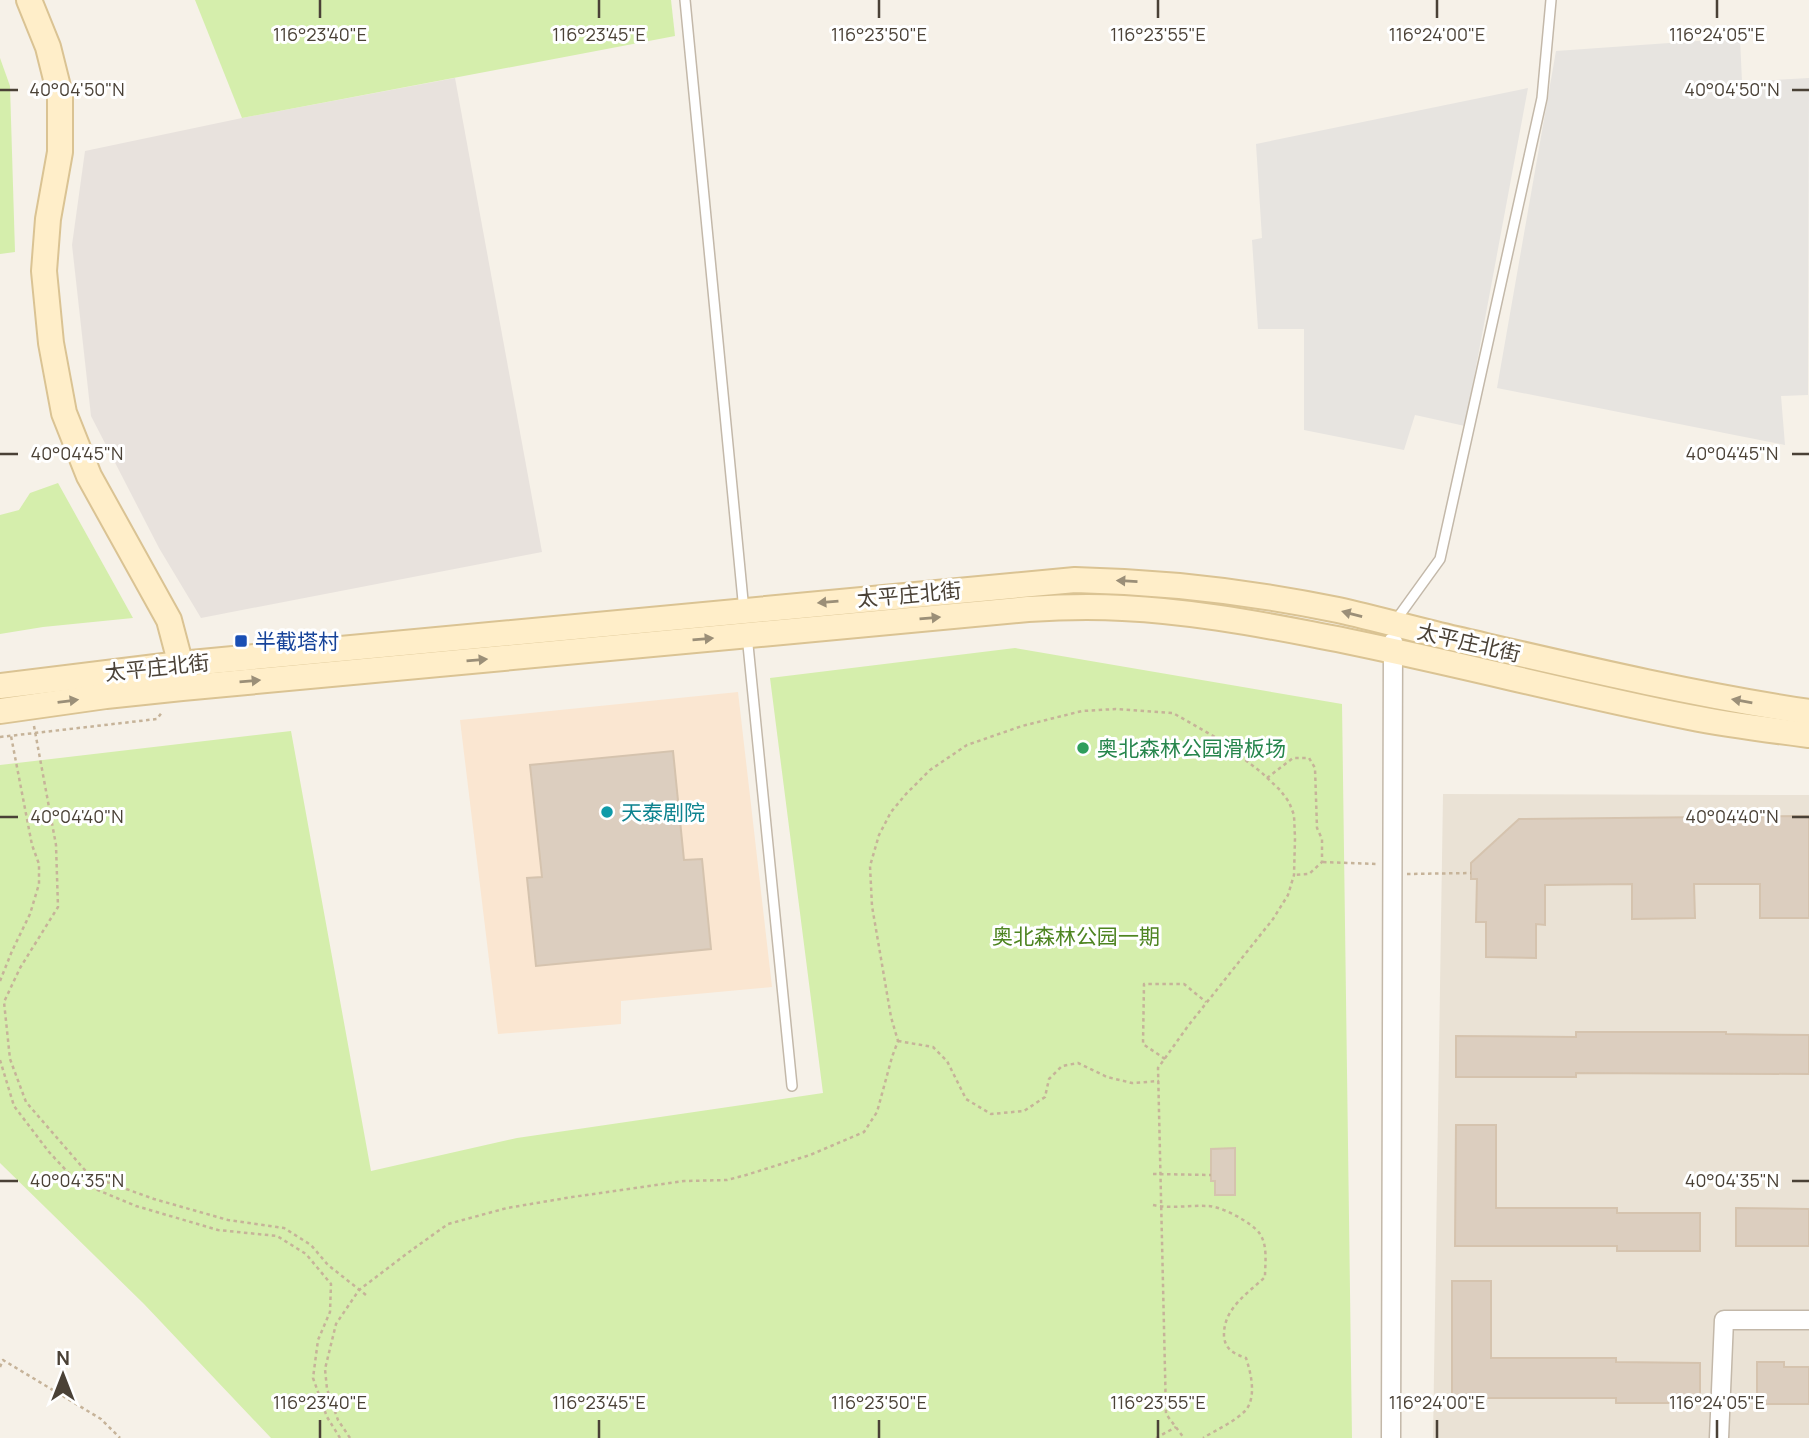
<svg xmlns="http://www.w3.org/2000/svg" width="1809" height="1438" font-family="Manrope,'Noto Sans SC',sans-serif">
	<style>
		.residential { fill: #eae2d5 }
		.commercial { fill: #fae6d1 }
		.industrial { fill: #e8e2dd }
		.green { fill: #d5eeac }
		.parking { fill: #e7e4e0 }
		.building { fill: #dccebf; stroke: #d5c3ae; stroke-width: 2 }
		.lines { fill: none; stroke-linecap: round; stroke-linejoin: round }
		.lane-casing { stroke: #c3b8a9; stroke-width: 12 }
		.street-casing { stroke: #c3b8a9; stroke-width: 21 }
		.secondary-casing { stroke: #dac393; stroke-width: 28 }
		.path { stroke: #c6b399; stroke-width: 2.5; stroke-dasharray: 3.5 3.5; stroke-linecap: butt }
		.lane { stroke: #fff; stroke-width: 9 }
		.street { stroke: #fff; stroke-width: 18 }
		.secondary { stroke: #ffeec9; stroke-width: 24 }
		.oneway { fill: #9b8f78 }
		.ticks { fill: none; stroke: #4a4136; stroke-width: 2.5 }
		.transit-dot { fill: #1a4fb4; stroke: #fff; stroke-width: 2.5 }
		.leisure-dot { fill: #2e9e5b; stroke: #fff; stroke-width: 2.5 }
		.culture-dot { fill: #0f9aa8; stroke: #fff; stroke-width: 2.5 }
		.labels { text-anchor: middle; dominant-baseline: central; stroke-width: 6; stroke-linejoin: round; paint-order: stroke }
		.street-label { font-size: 21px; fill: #4a4136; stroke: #fff }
		.transit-label { font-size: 21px; fill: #164399; stroke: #fff; text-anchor: start }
		.leisure-label { font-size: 21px; fill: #27864d; stroke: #fff; text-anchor: start }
		.culture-label { font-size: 21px; fill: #0d838f; stroke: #fff; text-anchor: start }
		.park-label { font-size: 21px; fill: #4e8421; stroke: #fff }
		.ticks-label { font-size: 18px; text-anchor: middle; fill: #4a4136; stroke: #fff; stroke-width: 6; stroke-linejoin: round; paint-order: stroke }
	</style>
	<rect width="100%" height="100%" fill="#f6f1e8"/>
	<path class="residential" d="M 1443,794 L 1809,795 L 1809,1438 L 1433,1438 Z"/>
	<path class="commercial" d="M 738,692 L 772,987 L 621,1001 L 621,1024 L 498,1034 L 460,720 Z"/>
	<path class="industrial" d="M 455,78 L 542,552 L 201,618 L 159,548 L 91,416 L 72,245 L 85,151 L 242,118 Z"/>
	<g class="green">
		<path d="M 195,0 L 671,0 L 675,36 L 242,118 Z"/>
		<path d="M 0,58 L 10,86 L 15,252 L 0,254 Z"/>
		<path d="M 58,483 L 133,618 L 43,627 L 0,634 L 0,515 L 19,510 L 30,493 Z"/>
		<path d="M 1015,648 L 1342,704 L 1352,1438 L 271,1438 L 144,1304 L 0,1163 L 0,765 L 291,731 L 371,1171 L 517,1138 L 823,1093 L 770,678 Z"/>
	</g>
	<g class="parking">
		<path d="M 1740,38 L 1742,82 L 1809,78 L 1808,395 L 1781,396 L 1785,445 L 1497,388 L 1556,51 Z"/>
		<path d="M 1528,88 L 1465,426 L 1415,415 L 1404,450 L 1304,430 L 1304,329 L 1258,329 L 1252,240 L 1262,238 L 1256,144 Z"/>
	</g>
	<g class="building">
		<path d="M 673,751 L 684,860 L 702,859 L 711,949 L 536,966 L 527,878 L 542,877 L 530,765 Z"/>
		<path d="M 1809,816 L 1809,918 L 1760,918 L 1760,884 L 1694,884 L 1695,918 L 1632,919 L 1632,884 L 1545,885 L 1545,925 L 1536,924 L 1536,958 L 1486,957 L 1486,922 L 1476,922 L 1477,879 L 1471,879 L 1471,863 L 1519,819 Z"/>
		<path d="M 1576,1032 L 1726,1032 L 1726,1034 L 1809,1035 L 1809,1074 L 1576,1073 L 1576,1077 L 1456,1077 L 1456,1036 L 1576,1037 Z"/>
		<path d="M 1456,1125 L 1496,1125 L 1496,1208 L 1617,1208 L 1617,1213 L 1700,1213 L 1700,1251 L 1617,1251 L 1617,1246 L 1455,1246 Z"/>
		<path d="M 1235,1148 L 1235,1195 L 1215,1195 L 1215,1181 L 1211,1181 L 1211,1149 Z"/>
		<path d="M 1736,1208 L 1809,1209 L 1809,1246 L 1736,1246 Z"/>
		<path d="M 1452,1281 L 1491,1281 L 1491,1358 L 1616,1358 L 1616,1362 L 1700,1363 L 1700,1403 L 1616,1403 L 1616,1398 L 1452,1398 Z"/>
		<path d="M 1757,1362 L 1784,1362 L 1784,1367 L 1809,1367 L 1809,1404 L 1757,1404 Z"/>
	</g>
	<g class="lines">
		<g class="lane-casing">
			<g id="lane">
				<path d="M 685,0 L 744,611"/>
				<path d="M 1396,620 L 1440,559 L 1542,98 L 1551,0"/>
				<path d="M 747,635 L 792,1086"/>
			</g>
		</g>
		<g class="street-casing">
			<g id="street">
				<path d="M 1391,1438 L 1393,642"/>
				<path d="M 1719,1438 L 1724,1320 L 1809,1320"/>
			</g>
		</g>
		<g class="secondary-casing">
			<g id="secondary">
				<path d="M 29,0 L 48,47 L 60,95 L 60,152 L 48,219 L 44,271 L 51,343 L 64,413 L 89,476 L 169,620 L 178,654 L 181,678"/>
				<path d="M 0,686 L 180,664 L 1075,580 C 1164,582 1251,592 1338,610 C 1378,619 1417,630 1456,639 C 1573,666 1690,694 1809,712"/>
				<path d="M 0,711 L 106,696 L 182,688 L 1028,609 C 1059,607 1091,606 1123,608 C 1186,611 1249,622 1311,634 C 1438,658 1562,692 1689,717 C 1729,725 1769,730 1809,735"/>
			</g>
		</g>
		<g class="path">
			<path d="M 34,726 L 56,845 L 58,907 L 20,968 L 4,1002 L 10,1059 L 26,1102 L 90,1176 L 154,1199 L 228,1220 L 284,1228 L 311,1245 L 328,1265 L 366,1295"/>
			<path d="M 0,737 L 157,719 L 163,711"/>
			<path d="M 1267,778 L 1293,758 L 1309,758 L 1315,768 L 1317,828 L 1322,839 L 1322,862 L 1309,874 L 1294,875"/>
			<path d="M 1323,862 L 1376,864"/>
			<path d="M 1407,874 L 1471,873"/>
			<path d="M 0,981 L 12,951 L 30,914 L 39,884 L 39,864 L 32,845 L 11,736"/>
			<path d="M 898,1041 L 933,1047 L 947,1061 L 966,1099 L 991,1114 L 1024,1111 L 1045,1097 L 1049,1079 L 1062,1066 L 1078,1063 L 1107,1077 L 1132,1083 L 1159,1081"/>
			<path d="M 1165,1059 L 1143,1044 L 1144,984 L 1184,984 L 1206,1002"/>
			<path d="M 0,1060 L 14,1106 L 49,1152 L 76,1181 L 136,1206 L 218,1230 L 277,1236 L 306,1254 L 331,1284 L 330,1312 L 318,1340 L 313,1378 L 327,1417 L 340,1438"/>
			<path d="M 1153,1174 L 1211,1175"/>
			<path d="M 1153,1205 C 1171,1209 1190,1205 1208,1206 C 1221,1206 1253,1223 1260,1234 C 1268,1246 1265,1264 1265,1277 C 1247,1294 1223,1309 1224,1336 C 1225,1350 1235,1354 1246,1358 C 1251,1373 1257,1398 1245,1411 C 1234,1422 1216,1430 1203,1438"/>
			<path d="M 0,1367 L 3,1360 L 101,1419 L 120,1438"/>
			<path d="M 350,1438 L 338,1420 L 327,1389 L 325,1369 L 336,1324 L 359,1290 L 409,1252 L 448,1224 L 507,1208 L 572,1197 L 684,1181 L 727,1180 L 746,1175 L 810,1155 L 864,1132 L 877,1112 L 892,1057 L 898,1041 L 891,1017 L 872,906 L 870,866 L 879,835 L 891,812 L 906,794 L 930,770 L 967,745 L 1022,726 L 1082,711 L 1116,709 L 1173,713 L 1215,737 L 1261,772 L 1280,790 L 1289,802 L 1294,815 L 1295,838 L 1294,875 L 1288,895 L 1273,919 L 1188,1026 L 1158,1068 L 1166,1414 L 1184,1438"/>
			<path d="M 1156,1438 L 1176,1427"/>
		</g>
		<use href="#lane" class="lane"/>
		<use href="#street" class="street"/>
		<use href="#secondary" class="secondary"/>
	</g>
	<defs><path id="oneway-solid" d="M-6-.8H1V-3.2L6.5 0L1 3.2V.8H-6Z" transform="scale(1.75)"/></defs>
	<g class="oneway">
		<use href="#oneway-solid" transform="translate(1127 581) rotate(-177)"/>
		<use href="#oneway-solid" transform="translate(828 602) rotate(175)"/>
		<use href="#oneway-solid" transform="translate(1352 614) rotate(-165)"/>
		<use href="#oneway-solid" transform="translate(930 618) rotate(-5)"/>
		<use href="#oneway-solid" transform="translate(703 639) rotate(-5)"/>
		<use href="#oneway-solid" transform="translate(477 660) rotate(-5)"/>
		<use href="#oneway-solid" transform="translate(250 681) rotate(-5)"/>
		<use href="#oneway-solid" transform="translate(68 701) rotate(-7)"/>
		<use href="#oneway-solid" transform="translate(1742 701) rotate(-170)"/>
	</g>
	<path class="ticks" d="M 320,0 L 320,18M 599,0 L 599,18M 879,0 L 879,18M 1158,0 L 1158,18M 1437,0 L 1437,18M 1717,0 L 1717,18M 0,90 L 18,90M 1792,90 L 1809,90M 0,454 L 18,454M 1792,454 L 1809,454M 0,817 L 18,817M 1792,817 L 1809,817M 0,1181 L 18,1181M 1792,1181 L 1809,1181M 320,1420 L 320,1438M 599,1420 L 599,1438M 879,1420 L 879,1438M 1158,1420 L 1158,1438M 1437,1420 L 1437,1438M 1717,1420 L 1717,1438"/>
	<rect class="transit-dot" x="234" y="634" width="14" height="14" rx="3.5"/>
	<circle class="leisure-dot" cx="1083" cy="748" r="7"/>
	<circle class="culture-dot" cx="607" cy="812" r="7"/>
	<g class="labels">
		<g class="street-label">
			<text transform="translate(909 594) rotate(-5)">太平庄北街</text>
			<text transform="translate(1469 642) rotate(13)">太平庄北街</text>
			<text transform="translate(157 667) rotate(-6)">太平庄北街</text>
		</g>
		<g class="transit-label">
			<text x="255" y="641">半截塔村</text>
		</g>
		<g class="leisure-label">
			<text x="1097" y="748">奥北森林公园滑板场</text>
		</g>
		<g class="culture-label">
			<text x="621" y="812">天泰剧院</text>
		</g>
		<g class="park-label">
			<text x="1076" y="936">奥北森林公园一期</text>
		</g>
	</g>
	<g class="ticks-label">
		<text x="320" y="41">116°23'40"E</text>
		<text x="599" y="41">116°23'45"E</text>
		<text x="879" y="41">116°23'50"E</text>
		<text x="1158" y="41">116°23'55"E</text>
		<text x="1437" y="41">116°24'00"E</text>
		<text x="1717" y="41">116°24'05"E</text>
		<text x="77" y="96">40°04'50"N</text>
		<text x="1732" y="96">40°04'50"N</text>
		<text x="77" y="460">40°04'45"N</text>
		<text x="1732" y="460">40°04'45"N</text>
		<text x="77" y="823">40°04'40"N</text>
		<text x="1732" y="823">40°04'40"N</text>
		<text x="77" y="1187">40°04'35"N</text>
		<text x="1732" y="1187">40°04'35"N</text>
		<text x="320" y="1409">116°23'40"E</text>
		<text x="599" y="1409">116°23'45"E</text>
		<text x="879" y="1409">116°23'50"E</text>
		<text x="1158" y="1409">116°23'55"E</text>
		<text x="1437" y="1409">116°24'00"E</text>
		<text x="1717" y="1409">116°24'05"E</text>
	</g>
	<g transform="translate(63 1375)" stroke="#ffffff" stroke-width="5" paint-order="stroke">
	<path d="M0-5L12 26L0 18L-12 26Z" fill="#4a4136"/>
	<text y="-10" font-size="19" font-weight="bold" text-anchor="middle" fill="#4a4136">N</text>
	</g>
</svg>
